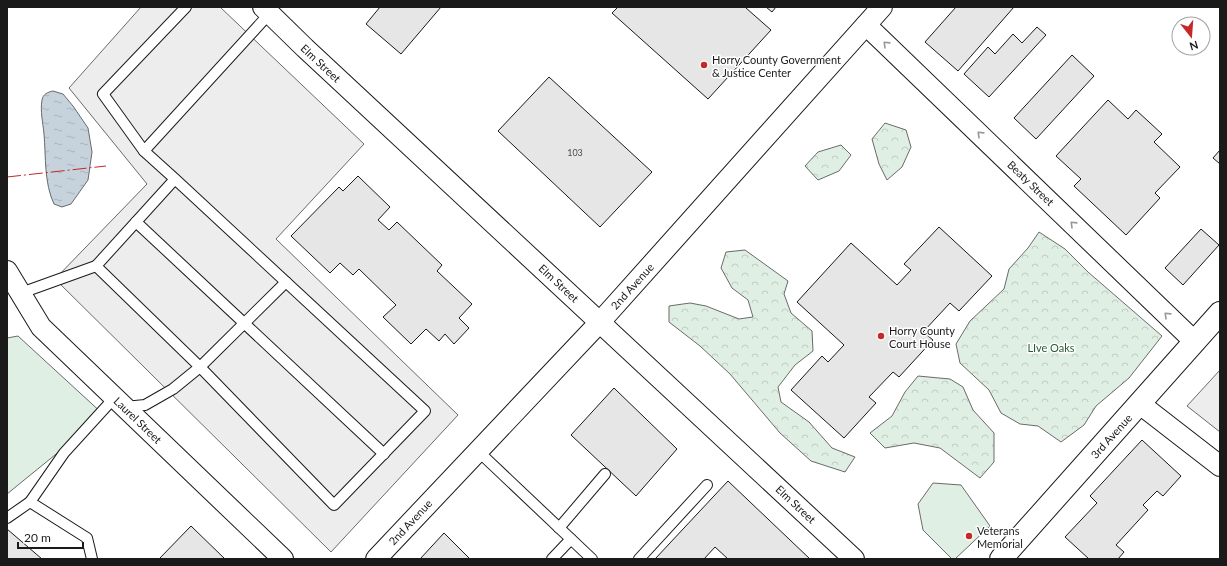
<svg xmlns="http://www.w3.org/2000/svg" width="1227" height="566" font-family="Lato,sans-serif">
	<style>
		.forest { fill: url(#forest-crowns); stroke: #6a6a6a }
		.park { fill: #e0efe3; stroke: #6a6a6a }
		.parking { fill: #ededed; stroke: #6a6a6a }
		.water { fill: url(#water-ripples); stroke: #6a6a6a }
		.building { fill: #e6e6e6; stroke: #1a1a1a }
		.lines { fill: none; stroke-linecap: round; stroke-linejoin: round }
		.lane-casing { stroke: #1a1a1a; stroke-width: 12 }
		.street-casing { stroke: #1a1a1a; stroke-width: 22 }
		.primary-casing { stroke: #1a1a1a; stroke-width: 24 }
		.lane { stroke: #fff; stroke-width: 10 }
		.street { stroke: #fff; stroke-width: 20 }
		.primary { stroke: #fff; stroke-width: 22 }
		.power { stroke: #c62828; stroke-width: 1; stroke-dasharray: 14 3 2 3; stroke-linecap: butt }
		.oneway { stroke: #989898 }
		.poi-dot { fill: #c62828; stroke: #fff; stroke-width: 1.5 }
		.labels { text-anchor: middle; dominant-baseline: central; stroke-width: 3; stroke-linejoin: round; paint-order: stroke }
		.number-label { font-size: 9px; fill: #4d4d4d }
		.poi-label { font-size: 11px; fill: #1a1a1a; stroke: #fff; text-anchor: start }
		.street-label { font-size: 11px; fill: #1a1a1a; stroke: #fff }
		.park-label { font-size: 11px; fill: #2b5a34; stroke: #fff }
	</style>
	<defs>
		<pattern id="forest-crowns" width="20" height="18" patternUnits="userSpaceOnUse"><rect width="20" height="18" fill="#e0efe3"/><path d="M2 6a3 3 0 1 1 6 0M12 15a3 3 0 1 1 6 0" fill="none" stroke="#c0ccc2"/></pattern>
		<pattern id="water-ripples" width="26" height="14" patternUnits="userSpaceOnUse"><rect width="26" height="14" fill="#c6d2dc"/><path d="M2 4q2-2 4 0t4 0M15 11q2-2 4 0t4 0" fill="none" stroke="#aab4bc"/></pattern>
	</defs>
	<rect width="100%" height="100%" fill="#fff"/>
	<g class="forest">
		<path d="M 885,123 L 906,130 L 911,147 L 902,167 L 887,180 L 879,164 L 872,139 Z"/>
		<path d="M 841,145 L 851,155 L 839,171 L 818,180 L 805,166 L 818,152 Z"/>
		<path d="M 1039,232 L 1065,249 L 1088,272 L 1162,336 L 1129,378 L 1096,406 L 1084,425 L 1061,442 L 1038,426 L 1020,424 L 1001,413 L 989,390 L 960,363 L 956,344 L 970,321 L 1004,289 L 1009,269 L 1028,248 Z"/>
		<path d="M 745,250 L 788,281 L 784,294 L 791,313 L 812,331 L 813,351 L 795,365 L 778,387 L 781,402 L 809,422 L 832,448 L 855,457 L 845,472 L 811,461 L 780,433 L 730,374 L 700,346 L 669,322 L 669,306 L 690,303 L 706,306 L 739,319 L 753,317 L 748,300 L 732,288 L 721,268 L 726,252 Z"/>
		<path d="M 918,376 L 950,379 L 963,387 L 973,410 L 994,433 L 994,462 L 980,478 L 940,448 L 914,443 L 885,448 L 870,433 L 892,416 L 905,392 Z"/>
	</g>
	<g class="park">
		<path d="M 18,336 L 104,415 L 7,494 L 7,338 Z"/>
		<path d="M 933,483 L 961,485 L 990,526 L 955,559 L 952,559 L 923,530 L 918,504 Z"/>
	</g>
	<g class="parking">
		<path d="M 141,7 L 220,7 L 364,144 L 276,239 L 458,415 L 331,552 L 55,279 L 147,184 L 69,88 Z"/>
		<path d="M 1220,370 L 1220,432 L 1187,406 Z"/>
	</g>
	<path class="water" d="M 53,91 L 63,94 L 73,106 L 88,128 L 92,152 L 88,180 L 71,204 L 62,207 L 54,204 C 44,183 46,157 44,134 C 43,123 40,111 42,100 C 43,94 48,92 53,91 Z"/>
	<g class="building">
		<path d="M 380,7 L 441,7 L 401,54 L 366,24 Z"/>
		<path d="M 618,7 L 747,7 L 746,8 L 771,30 L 708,99 L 612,13 Z"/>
		<path d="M 766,7 L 776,7 L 772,12 Z"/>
		<path d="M 956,7 L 1014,7 L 958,71 L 925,42 Z"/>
		<path d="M 1037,27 L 1046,35 L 989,97 L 964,74 L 988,47 L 995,54 L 1013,34 L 1022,43 Z"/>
		<path d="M 1072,55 L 1094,76 L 1036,139 L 1014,118 Z"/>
		<path d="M 549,77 L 652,172 L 600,227 L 498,131 Z"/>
		<path d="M 1108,100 L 1128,119 L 1136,110 L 1162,134 L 1154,142 L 1180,167 L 1155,193 L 1160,198 L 1126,235 L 1074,186 L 1081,179 L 1056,156 Z"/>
		<path d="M 1220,150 L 1220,164 L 1213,158 Z"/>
		<path d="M 358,176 L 390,207 L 378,220 L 389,230 L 397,222 L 442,265 L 437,271 L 472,304 L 459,318 L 469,328 L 454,344 L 445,334 L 439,341 L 426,329 L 411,344 L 383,317 L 396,305 L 359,269 L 353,275 L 340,263 L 330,273 L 291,236 L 339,187 L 343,191 Z"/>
		<path d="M 939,227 L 992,276 L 959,311 L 950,303 L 923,332 L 933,340 L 899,377 L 893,372 L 869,397 L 876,403 L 844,438 L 791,390 L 822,356 L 828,362 L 844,345 L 797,302 L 851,243 L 897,285 L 911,270 L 904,264 Z"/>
		<path d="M 1201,229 L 1219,245 L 1183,285 L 1165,268 Z"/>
		<path d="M 614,388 L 677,449 L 636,496 L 571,435 Z"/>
		<path d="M 1142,440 L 1181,476 L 1163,496 L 1157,491 L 1143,505 L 1148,510 L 1116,545 L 1124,552 L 1118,559 L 1089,559 L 1065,537 L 1097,503 L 1090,496 Z"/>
		<path d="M 728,481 L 810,559 L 728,559 L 715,547 L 704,559 L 655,559 Z"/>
		<path d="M 191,526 L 225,559 L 159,559 Z"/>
		<path d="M 7,529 L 42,559 L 7,559 Z"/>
		<path d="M 444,533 L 470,559 L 420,559 Z"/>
	</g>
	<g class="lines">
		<g class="lane-casing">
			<g id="lane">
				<path d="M 186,7 L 103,94 L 144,151 L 270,13"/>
				<path d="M 144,151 L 175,179 L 425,411 L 334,505 L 200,367 L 96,266 L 175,179"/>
				<path d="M 136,222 L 384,454"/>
				<path d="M 21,293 L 96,266"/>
				<path d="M 125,407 L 145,405 L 173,389 L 200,367 L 286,282"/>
				<path d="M 478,451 L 592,559"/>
				<path d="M 30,502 L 64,453 L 115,397"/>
				<path d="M 7,518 L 30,502 L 87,538 L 92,559"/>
				<path d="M 559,528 L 605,474"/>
				<path d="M 552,559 L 571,539"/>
				<path d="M 639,559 L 707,485"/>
			</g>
		</g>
		<g class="street-casing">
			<g id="street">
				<path d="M 263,7 L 305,48 L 854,559"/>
				<path d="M 866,25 L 1195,342"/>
				<path d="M 7,271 L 41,327 L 283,559"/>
				<path d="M 1140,404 L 1220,466"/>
				<path d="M 376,559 L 600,322 L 882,7"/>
			</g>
		</g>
		<g class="primary-casing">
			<path id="primary" d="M 1001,559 L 1220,313"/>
		</g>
		<use href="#lane" class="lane"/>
		<use href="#street" class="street"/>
		<use href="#primary" class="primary"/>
		<path class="power" d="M 7,177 L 106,166"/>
	</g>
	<defs><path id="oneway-chevron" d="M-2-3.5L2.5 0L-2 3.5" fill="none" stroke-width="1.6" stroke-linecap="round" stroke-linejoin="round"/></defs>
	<g class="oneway">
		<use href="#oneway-chevron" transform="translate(886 44) rotate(-136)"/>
		<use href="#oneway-chevron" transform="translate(980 134) rotate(-136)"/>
		<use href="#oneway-chevron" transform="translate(1073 224) rotate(-136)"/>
		<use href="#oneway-chevron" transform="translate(1167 315) rotate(-136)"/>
	</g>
	<g class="poi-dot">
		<circle cx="704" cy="65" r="4"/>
		<circle cx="881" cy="336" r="4"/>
		<circle cx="969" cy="536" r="4"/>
	</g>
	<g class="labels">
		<g class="number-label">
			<text x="575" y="152">103</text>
		</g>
		<g class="poi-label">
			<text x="712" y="59">Horry County Government<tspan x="712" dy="13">&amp; Justice Center</tspan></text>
			<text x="889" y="330">Horry County<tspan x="889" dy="13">Court House</tspan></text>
			<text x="977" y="530">Veterans<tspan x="977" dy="13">Memorial</tspan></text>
		</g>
		<g class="street-label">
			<text transform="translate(321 63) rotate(43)">Elm Street</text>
			<text transform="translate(1031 183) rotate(44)">Beaty Street</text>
			<text transform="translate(559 283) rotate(43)">Elm Street</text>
			<text transform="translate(632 286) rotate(-48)">2nd Avenue</text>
			<text transform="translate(138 420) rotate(44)">Laurel Street</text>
			<text transform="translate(1111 436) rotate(-48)">3rd Avenue</text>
			<text transform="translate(796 504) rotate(43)">Elm Street</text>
			<text transform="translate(410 522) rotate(-47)">2nd Avenue</text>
		</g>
		<g class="park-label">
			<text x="1051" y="347">LIve Oaks</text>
		</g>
	</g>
	<rect width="1227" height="566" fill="none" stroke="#1a1a1a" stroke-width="16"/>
	<g transform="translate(1191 36) rotate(163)"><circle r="19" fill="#ffffff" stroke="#a3a3a3"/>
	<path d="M0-3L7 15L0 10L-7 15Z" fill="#c62828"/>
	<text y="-6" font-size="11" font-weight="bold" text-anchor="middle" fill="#1a1a1a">N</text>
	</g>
	<path d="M18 542v6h65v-6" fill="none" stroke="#1a1a1a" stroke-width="2"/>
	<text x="24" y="542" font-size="12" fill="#1a1a1a" stroke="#ffffff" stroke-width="3" paint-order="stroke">20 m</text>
</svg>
